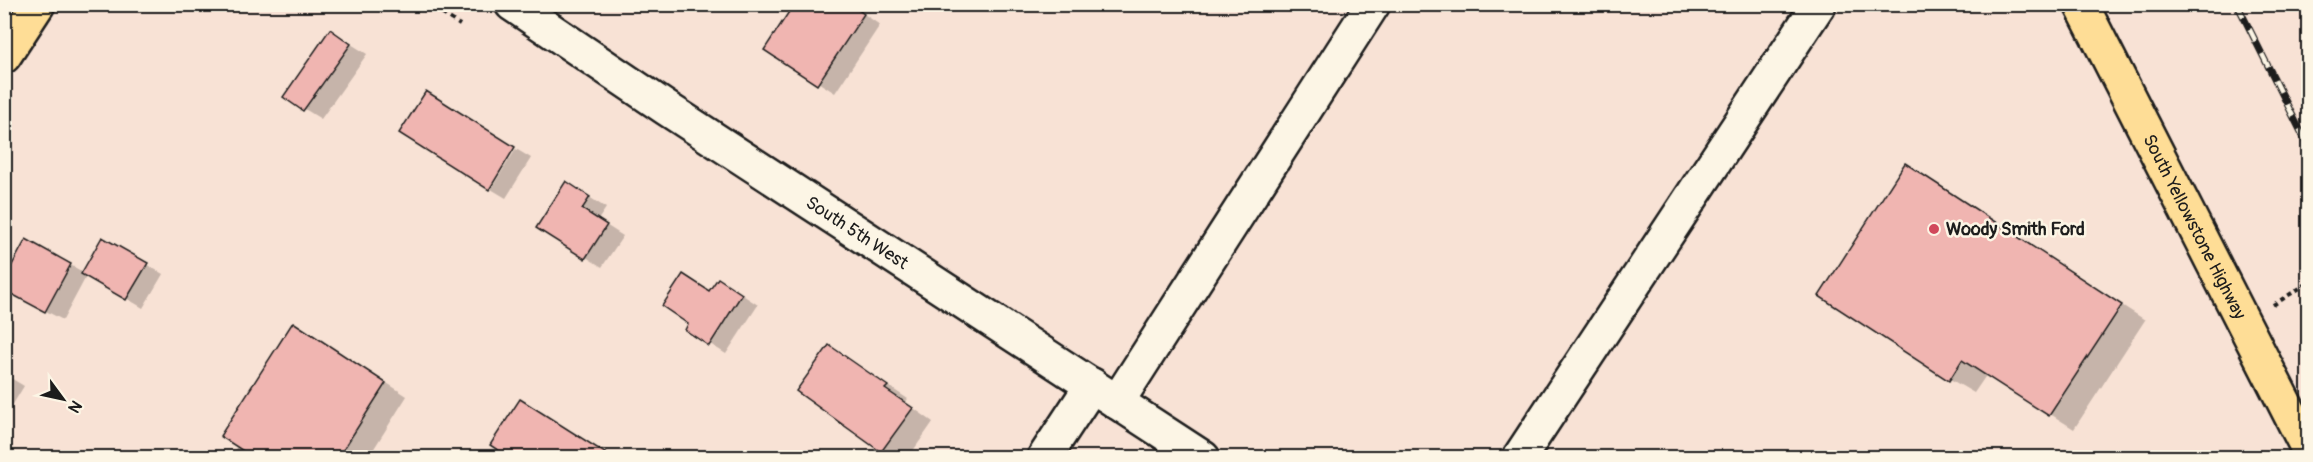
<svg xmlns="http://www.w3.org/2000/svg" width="2313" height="462" font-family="Pangolin,sans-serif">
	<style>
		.shadow { fill: #0003 }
		.building { fill: #f0b5b1; stroke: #1c1c1c; stroke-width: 1.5 }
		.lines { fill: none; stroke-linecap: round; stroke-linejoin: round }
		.minor-casing { stroke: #1c1c1c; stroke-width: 38 }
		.major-casing { stroke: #1c1c1c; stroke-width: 38 }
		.path { stroke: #1c1c1c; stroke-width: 4; stroke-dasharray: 4.5 4.5; stroke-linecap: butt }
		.minor { stroke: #fcf5e5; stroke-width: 33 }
		.major { stroke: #fedd96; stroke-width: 33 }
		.rail-casing { stroke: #1c1c1c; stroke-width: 7 }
		.rail { stroke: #fcf5e5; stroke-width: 4.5; stroke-dasharray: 14; stroke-linecap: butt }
		.poi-dot { fill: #d1495b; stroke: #fcf5e5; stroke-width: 2 }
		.labels { text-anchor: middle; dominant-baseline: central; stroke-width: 5; stroke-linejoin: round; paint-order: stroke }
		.street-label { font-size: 18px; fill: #1c1c1c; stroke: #fcf5e5 }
		.poi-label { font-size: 18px; font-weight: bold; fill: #1c1c1c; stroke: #fcf5e5; text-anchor: start }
	</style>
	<rect width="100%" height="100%" fill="#f8e2d5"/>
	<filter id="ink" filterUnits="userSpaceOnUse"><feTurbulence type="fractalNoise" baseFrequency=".0167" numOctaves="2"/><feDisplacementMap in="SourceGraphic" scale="12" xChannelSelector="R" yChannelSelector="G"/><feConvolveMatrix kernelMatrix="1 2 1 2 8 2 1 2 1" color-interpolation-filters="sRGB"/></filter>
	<g filter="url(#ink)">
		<g class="shadow">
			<path d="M 849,4 L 880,25 L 835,93 L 766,49 Z"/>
			<path d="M 330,31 L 367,54 L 321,119 L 285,97 Z"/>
			<path d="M 516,149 L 531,158 L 506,198 L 491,189 Z"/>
			<path d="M 1905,165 L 2145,320 L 2074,429 L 1987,374 L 1974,393 L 1950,379 Z"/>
			<path d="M 583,193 L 606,208 L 598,220 L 623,236 L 602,267 L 538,227 Z"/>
			<path d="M 102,239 L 163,274 L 143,308 L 87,275 L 63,320 L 19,297 L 27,241 L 83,272 Z"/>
			<path d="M 735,290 L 758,305 L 726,354 L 710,344 Z"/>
			<path d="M 314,336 L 407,396 L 368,458 L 230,458 Z"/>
			<path d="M 829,347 L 908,399 L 905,402 L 933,422 L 908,458 L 894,458 L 882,451 L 798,391 Z"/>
			<path d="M 4,374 L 24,386 L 4,419 Z"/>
		</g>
		<g class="building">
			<path d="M 794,4 L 850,4 L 864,14 L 817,85 L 764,50 Z"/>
			<path d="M 330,29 L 351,44 L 303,111 L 283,97 Z"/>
			<path d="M 426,91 L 515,147 L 489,190 L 399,133 Z"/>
			<path d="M 1905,163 L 2122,305 L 2049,416 L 1962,360 L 1949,381 L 1819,296 Z"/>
			<path d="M 566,181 L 590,197 L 582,209 L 607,225 L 585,259 L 536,228 Z"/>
			<path d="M 102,237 L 148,263 L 126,300 L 81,274 Z"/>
			<path d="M 26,239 L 71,264 L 45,312 L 4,290 L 4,280 Z"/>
			<path d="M 683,274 L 709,291 L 718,278 L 742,294 L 709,346 L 685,330 L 688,324 L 662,306 Z"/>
			<path d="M 293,322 L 386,383 L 338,458 L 254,458 L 220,436 Z"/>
			<path d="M 829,345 L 888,386 L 885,389 L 913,408 L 881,452 L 796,391 Z"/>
			<path d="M 520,399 L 613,458 L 510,458 L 490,445 Z"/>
		</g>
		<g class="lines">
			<g class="minor-casing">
				<g id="minor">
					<path id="s1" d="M 512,4 L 666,108 L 1203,458"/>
					<path d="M 1117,402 L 1373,4"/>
					<path d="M 1044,458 L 1092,385"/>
					<path d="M 1519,458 L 1819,4"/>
				</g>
			</g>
			<g class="major-casing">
				<g id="major">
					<path id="s2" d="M 2081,4 L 2308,449"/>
					<path d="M 4,56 L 38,4"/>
				</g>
			</g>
			<g class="path">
				<path d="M 427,4 L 460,25"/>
				<path d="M 2273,305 L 2308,283"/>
			</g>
			<use href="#minor" class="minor"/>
			<use href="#major" class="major"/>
			<g class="rail-casing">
				<path id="rail" d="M 2237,4 L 2308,146"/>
			</g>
			<use href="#rail" class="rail"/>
		</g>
	</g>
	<circle class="poi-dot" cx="1934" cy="229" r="6"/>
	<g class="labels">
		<g class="street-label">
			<text stroke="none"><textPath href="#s2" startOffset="250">South Yellowstone Highway</textPath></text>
			<text stroke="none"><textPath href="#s1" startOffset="414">South 5th West</textPath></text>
		</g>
		<g class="poi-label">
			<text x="1946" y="229">Woody Smith Ford</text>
		</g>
	</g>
	<rect width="2313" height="462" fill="none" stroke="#fcf5e5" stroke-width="24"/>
	<rect x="12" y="12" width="2289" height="438" fill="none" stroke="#1c1c1c" stroke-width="2" filter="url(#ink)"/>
	<g transform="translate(63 399) rotate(123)" stroke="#fcf5e5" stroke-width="4.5" paint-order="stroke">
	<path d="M0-4.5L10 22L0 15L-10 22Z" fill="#1c1c1c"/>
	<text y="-9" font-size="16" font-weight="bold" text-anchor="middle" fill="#1c1c1c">N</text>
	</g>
</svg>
